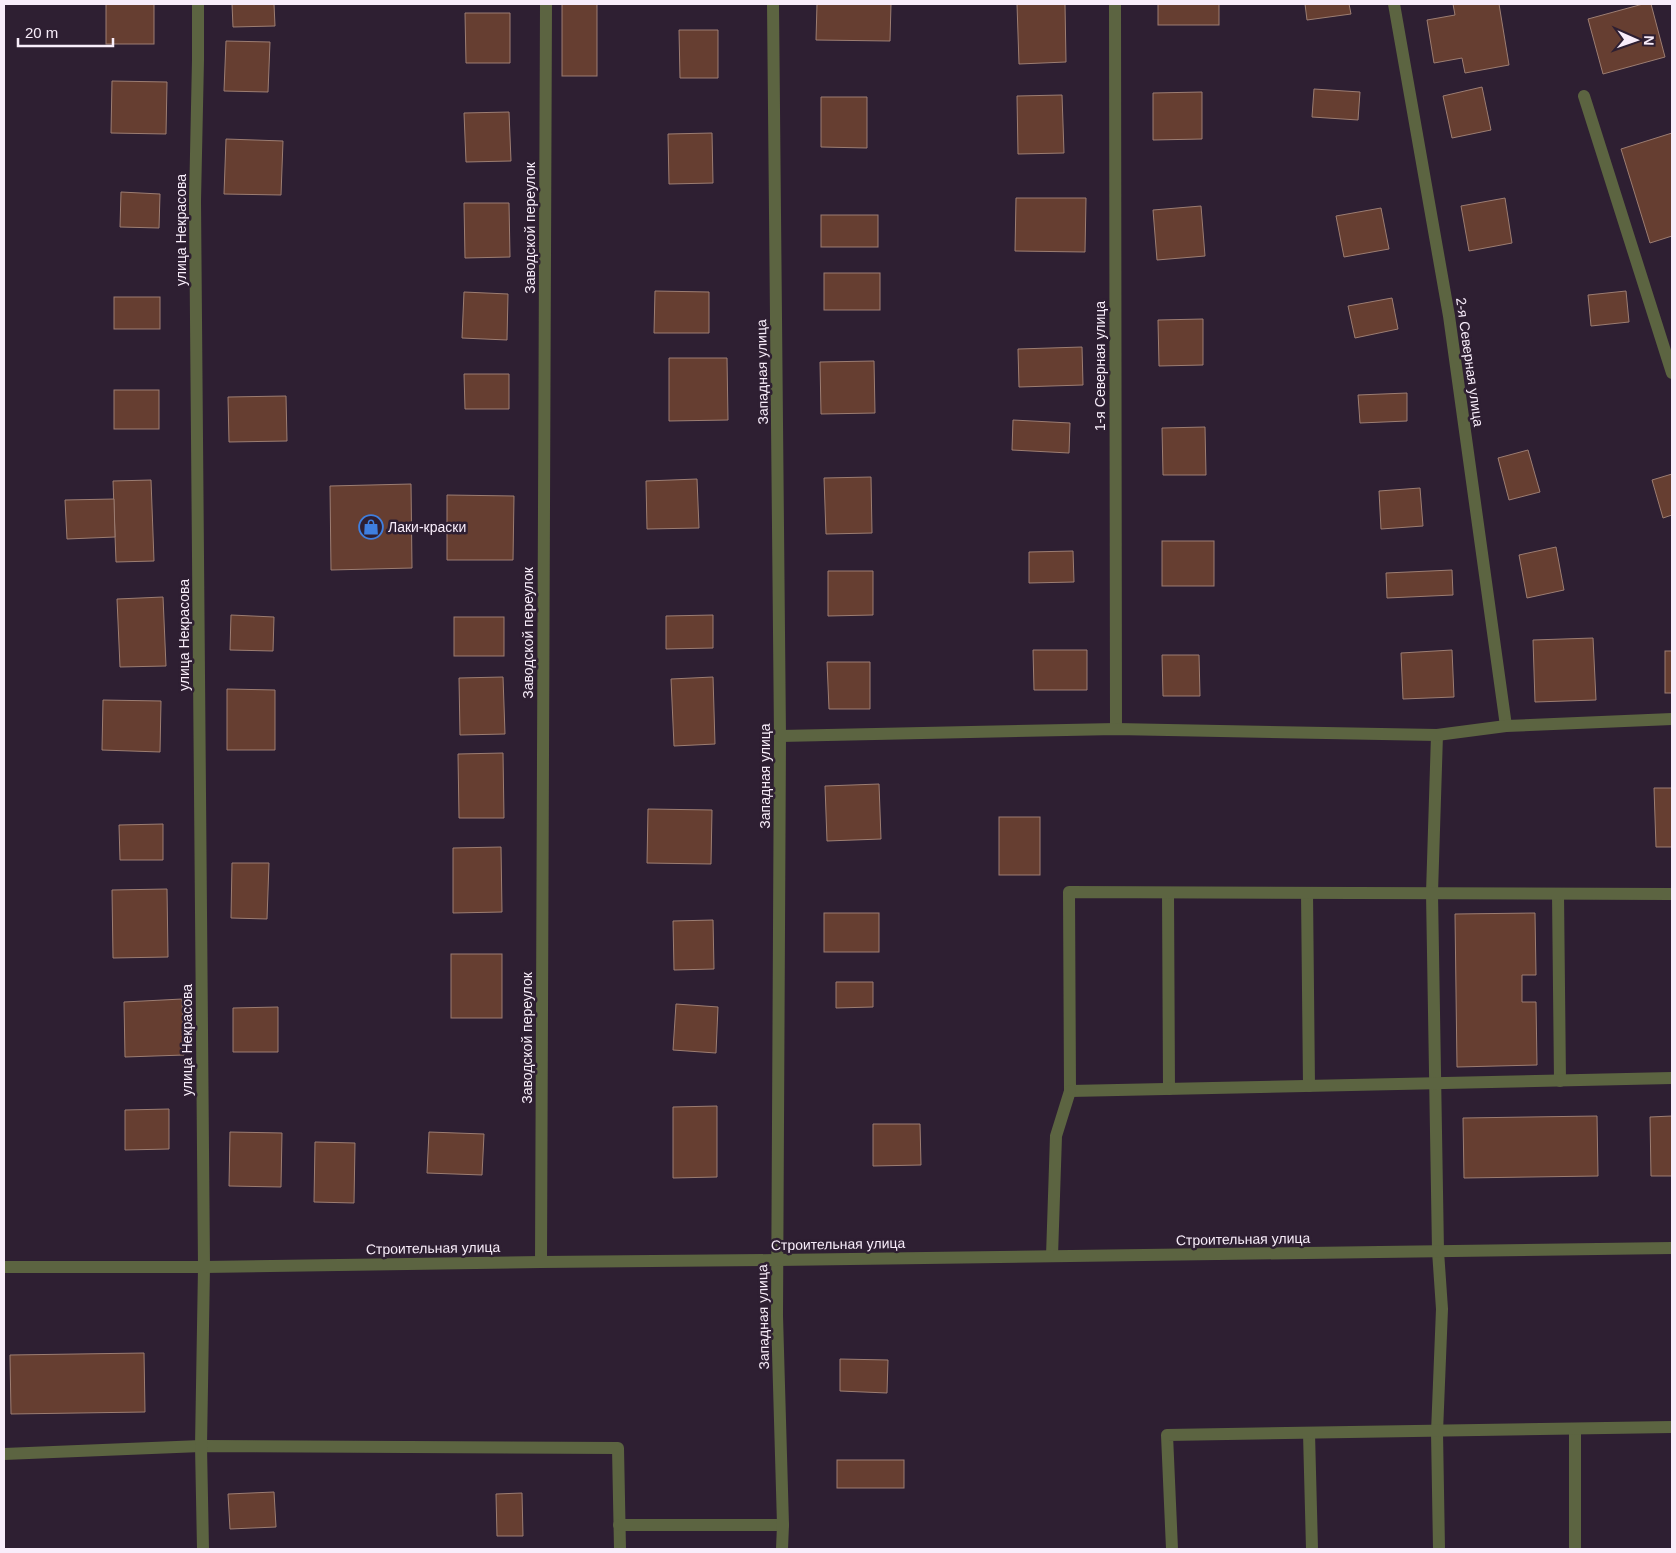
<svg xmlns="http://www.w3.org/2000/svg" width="1676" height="1553" font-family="Helvetica,sans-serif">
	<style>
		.building { fill: #663e31; stroke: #9c7d72 }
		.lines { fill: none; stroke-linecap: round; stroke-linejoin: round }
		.service { stroke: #5c6441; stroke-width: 12 }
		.minor { stroke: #5c6441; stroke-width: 12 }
		.tertiary { stroke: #5c6441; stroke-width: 12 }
		.labels { text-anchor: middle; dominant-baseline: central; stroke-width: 5; stroke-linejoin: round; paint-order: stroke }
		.street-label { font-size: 14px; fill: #f8edfa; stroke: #2e1f32 }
		.poi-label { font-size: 14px; fill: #f8edfa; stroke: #2e1f32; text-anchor: start }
	</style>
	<rect width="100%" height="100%" fill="#2e1f32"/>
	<g class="building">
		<rect x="106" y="4" width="48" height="40"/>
		<path d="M 232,4 L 274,4 L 275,26 L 233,27 Z"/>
		<rect x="562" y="4" width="35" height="72"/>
		<path d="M 817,4 L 891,4 L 890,41 L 816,40 Z"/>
		<path d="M 1017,4 L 1065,4 L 1066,62 L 1019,64 Z"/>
		<rect x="1158" y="4" width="61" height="21"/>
		<path d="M 1305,4 L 1349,4 L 1351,14 L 1307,20 Z"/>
		<path d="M 1453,4 L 1499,4 L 1509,65 L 1465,73 L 1462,58 L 1434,63 L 1427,20 L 1455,15 Z"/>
		<path d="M 1643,4 L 1651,4 L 1665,57 L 1603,74 L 1588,19 Z"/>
		<path d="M 465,13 L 510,13 L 510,63 L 466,63 Z"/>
		<path d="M 679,30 L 718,30 L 718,78 L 680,78 Z"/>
		<path d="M 226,41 L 270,42 L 268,92 L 224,91 Z"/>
		<path d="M 112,81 L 167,82 L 166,134 L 111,133 Z"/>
		<path d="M 1482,87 L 1491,130 L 1452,138 L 1443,96 Z"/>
		<path d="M 1314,89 L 1360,92 L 1358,120 L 1312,117 Z"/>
		<path d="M 1202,92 L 1202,139 L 1153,140 L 1153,93 Z"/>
		<path d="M 1062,95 L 1064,153 L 1018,154 L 1017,96 Z"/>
		<path d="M 821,97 L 867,97 L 867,148 L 821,147 Z"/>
		<path d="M 509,112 L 511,161 L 466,162 L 464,113 Z"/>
		<path d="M 712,133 L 713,183 L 669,184 L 668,134 Z"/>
		<path d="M 1672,133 L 1672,236 L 1650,243 L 1621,149 Z"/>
		<path d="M 226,139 L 283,141 L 281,195 L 224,194 Z"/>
		<path d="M 121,192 L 160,194 L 159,228 L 120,227 Z"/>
		<path d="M 1016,198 L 1086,198 L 1085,252 L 1015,251 Z"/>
		<path d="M 1505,198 L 1512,243 L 1469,251 L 1461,206 Z"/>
		<path d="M 464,203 L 509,203 L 510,257 L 465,258 Z"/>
		<path d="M 1201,206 L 1205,256 L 1157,260 L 1153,210 Z"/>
		<path d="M 1381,208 L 1389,249 L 1344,257 L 1336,216 Z"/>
		<rect x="821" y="215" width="57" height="32"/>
		<rect x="824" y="273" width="56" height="37"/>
		<path d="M 655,291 L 709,292 L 709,333 L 654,333 Z"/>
		<path d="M 1626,291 L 1629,322 L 1591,326 L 1588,295 Z"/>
		<path d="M 464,292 L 508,294 L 507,340 L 462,338 Z"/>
		<rect x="114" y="297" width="46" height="32"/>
		<path d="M 1392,298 L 1398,329 L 1355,338 L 1348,306 Z"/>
		<path d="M 1203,319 L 1203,365 L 1159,366 L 1158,320 Z"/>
		<path d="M 1082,347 L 1083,385 L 1019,387 L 1018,349 Z"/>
		<path d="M 669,358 L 727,358 L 728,420 L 669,421 Z"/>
		<path d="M 874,361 L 875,413 L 821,414 L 820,362 Z"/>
		<path d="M 464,374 L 509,374 L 509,409 L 465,409 Z"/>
		<rect x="114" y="390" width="45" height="39"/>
		<path d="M 1407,393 L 1407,421 L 1360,423 L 1358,395 Z"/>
		<path d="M 286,396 L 287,441 L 229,442 L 228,397 Z"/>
		<path d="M 1013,420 L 1070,423 L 1069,453 L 1012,450 Z"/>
		<path d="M 1205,427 L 1206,475 L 1163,475 L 1162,428 Z"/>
		<path d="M 1528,450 L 1540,492 L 1509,500 L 1498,458 Z"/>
		<path d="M 1672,474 L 1672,515 L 1663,518 L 1652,480 Z"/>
		<path d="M 871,477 L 872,533 L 826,534 L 824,478 Z"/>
		<path d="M 697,479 L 699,528 L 647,529 L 646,481 Z"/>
		<path d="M 151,480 L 154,561 L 116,562 L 113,481 Z"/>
		<path d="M 411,484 L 412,568 L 331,570 L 330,486 Z"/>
		<path d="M 1420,488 L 1423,526 L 1381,529 L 1379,491 Z"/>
		<path d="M 447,495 L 514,496 L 513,560 L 447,560 Z"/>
		<path d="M 114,499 L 115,537 L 67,539 L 65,500 Z"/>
		<rect x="1162" y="541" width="52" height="45"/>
		<path d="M 1556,547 L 1564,590 L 1527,598 L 1519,555 Z"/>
		<path d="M 1073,551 L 1074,582 L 1029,583 L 1029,552 Z"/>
		<path d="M 1452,570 L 1453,595 L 1387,598 L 1386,573 Z"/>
		<path d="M 828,571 L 873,571 L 873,615 L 828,616 Z"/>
		<path d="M 163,597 L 166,666 L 120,667 L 117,599 Z"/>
		<path d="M 231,615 L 274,617 L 273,651 L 230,650 Z"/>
		<path d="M 713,615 L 713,648 L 666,649 L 666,616 Z"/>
		<rect x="454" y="617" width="50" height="39"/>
		<path d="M 1593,638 L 1596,700 L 1535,702 L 1533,640 Z"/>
		<path d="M 1033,650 L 1087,650 L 1087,690 L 1034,690 Z"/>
		<path d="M 1452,650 L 1454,697 L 1403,699 L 1401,653 Z"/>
		<rect x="1665" y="651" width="7" height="42"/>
		<path d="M 1162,655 L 1199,655 L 1200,696 L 1163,696 Z"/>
		<path d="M 827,662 L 870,662 L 870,709 L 829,709 Z"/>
		<path d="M 503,677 L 505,734 L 460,735 L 459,678 Z"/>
		<path d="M 713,677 L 715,744 L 674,746 L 671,679 Z"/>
		<path d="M 227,689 L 275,690 L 275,750 L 227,750 Z"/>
		<path d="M 103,700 L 161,701 L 160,752 L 102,750 Z"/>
		<path d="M 503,753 L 504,818 L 459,818 L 458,754 Z"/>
		<path d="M 879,784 L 881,839 L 827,841 L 825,786 Z"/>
		<path d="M 1654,788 L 1672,788 L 1672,847 L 1656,847 Z"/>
		<path d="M 648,809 L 712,810 L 711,864 L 647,863 Z"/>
		<rect x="999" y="817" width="41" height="58"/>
		<path d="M 163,824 L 163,860 L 120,860 L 119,825 Z"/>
		<path d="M 501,847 L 502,912 L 453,913 L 453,848 Z"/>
		<path d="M 232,863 L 269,863 L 267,919 L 231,918 Z"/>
		<path d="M 167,889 L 168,957 L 113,958 L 112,890 Z"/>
		<rect x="824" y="913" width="55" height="39"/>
		<path d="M 1535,913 L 1536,975 L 1522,975 L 1522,1002 L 1536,1002 L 1537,1065 L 1457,1067 L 1455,914 Z"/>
		<path d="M 713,920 L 714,969 L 674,970 L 673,921 Z"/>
		<rect x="451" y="954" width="51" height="64"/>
		<path d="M 836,982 L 873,982 L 873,1007 L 836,1008 Z"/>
		<path d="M 182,999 L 184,1055 L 125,1057 L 124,1002 Z"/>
		<path d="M 676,1004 L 718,1007 L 716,1053 L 673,1050 Z"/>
		<path d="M 278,1007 L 278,1052 L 233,1052 L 233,1008 Z"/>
		<path d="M 717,1106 L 717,1177 L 673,1178 L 673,1107 Z"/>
		<path d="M 169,1109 L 169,1149 L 125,1150 L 125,1110 Z"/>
		<path d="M 1597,1116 L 1598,1176 L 1464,1178 L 1463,1118 Z"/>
		<path d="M 1672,1116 L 1672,1176 L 1651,1176 L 1650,1117 Z"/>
		<path d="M 873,1124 L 920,1124 L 921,1165 L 873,1166 Z"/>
		<path d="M 230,1132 L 282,1133 L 281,1187 L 229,1186 Z"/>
		<path d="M 429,1132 L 484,1134 L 482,1175 L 427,1173 Z"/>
		<path d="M 315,1142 L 355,1143 L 354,1203 L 314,1202 Z"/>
		<path d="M 144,1353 L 145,1412 L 11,1414 L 10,1355 Z"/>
		<path d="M 840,1359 L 888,1360 L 887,1393 L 840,1391 Z"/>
		<rect x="837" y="1460" width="67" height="28"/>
		<path d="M 274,1492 L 276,1527 L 230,1529 L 228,1494 Z"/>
		<path d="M 522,1493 L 523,1536 L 497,1536 L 496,1494 Z"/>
	</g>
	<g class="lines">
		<g class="service">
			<path d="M 1437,735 L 1432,893 L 1438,1251 L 1442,1309 L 1437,1432 L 1439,1549"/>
			<path d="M 1168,893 L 1169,1089"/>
			<path d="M 1307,893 L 1309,1086"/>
			<path d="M 1558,894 L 1560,1081"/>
			<path d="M 1672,894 L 1069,892 L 1070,1091 L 1672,1078"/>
			<path d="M 1052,1256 L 1056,1136 L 1070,1091"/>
			<path d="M 1575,1430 L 1575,1549"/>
			<path d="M 1309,1433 L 1312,1549"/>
			<path d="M 4,1454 L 201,1446 L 618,1448 L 620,1549"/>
			<path d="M 619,1525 L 783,1525"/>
			<path d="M 203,1549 L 201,1446 L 204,1267"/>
			<path d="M 1172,1549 L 1167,1435 L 1672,1427"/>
		</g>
		<g class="minor">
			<path d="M 198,4 L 198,60 L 195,201 L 204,1267"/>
			<path d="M 773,4 L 780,736 L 777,1316 L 783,1525 L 782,1549"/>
			<path d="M 1115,4 L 1116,729"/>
			<path d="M 1394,4 L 1449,316 L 1506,726"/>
			<path d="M 1584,96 L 1672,373"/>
			<path d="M 780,736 L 1116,729 L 1437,735 L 1506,726 L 1672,719"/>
			<path d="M 541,1262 L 546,4"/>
		</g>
		<path class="tertiary" d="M 4,1267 L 204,1267 L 541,1262 L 777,1260 L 1672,1248"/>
	</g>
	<defs>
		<g id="shop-ring" transform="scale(1.25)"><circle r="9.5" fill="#2e1f32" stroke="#3f7fe0" stroke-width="1.5"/><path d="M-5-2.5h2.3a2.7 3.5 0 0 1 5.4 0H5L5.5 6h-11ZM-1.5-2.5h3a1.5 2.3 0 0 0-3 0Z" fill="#3f7fe0"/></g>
	</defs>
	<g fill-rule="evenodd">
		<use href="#shop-ring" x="371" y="527"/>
	</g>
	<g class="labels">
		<g class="street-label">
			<text transform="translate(530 228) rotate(-90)">Заводской переулок</text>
			<text transform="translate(181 230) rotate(-90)">улица Некрасова</text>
			<text transform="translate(1470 362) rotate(82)">2-я Северная улица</text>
			<text transform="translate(1100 366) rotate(-90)">1-я Северная улица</text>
			<text transform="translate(762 372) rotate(-91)">Западная улица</text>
			<text transform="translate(528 633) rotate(-90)">Заводской переулок</text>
			<text transform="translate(184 635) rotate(-90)">улица Некрасова</text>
			<text transform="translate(765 776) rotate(-90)">Западная улица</text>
			<text transform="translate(527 1038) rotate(-90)">Заводской переулок</text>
			<text transform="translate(187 1040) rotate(-90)">улица Некрасова</text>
			<text transform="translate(1243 1239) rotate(-1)">Строительная улица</text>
			<text transform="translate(838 1244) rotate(-1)">Строительная улица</text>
			<text transform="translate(433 1248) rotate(-1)">Строительная улица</text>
			<text transform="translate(763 1317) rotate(-91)">Западная улица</text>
		</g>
		<g class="poi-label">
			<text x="388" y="527">Лаки-краски</text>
		</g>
	</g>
	<rect width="1676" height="1553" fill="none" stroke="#f8edfa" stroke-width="10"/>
	<g transform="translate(1636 40) rotate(92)" stroke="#2e1f32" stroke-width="4" paint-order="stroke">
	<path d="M0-4L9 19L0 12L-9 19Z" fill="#f8edfa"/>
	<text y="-8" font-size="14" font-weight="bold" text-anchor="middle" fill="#f8edfa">N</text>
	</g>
	<path d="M18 38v8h95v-8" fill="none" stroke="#f8edfa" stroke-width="2.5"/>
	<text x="25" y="38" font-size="15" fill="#f8edfa" stroke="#2e1f32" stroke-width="4" paint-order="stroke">20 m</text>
</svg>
